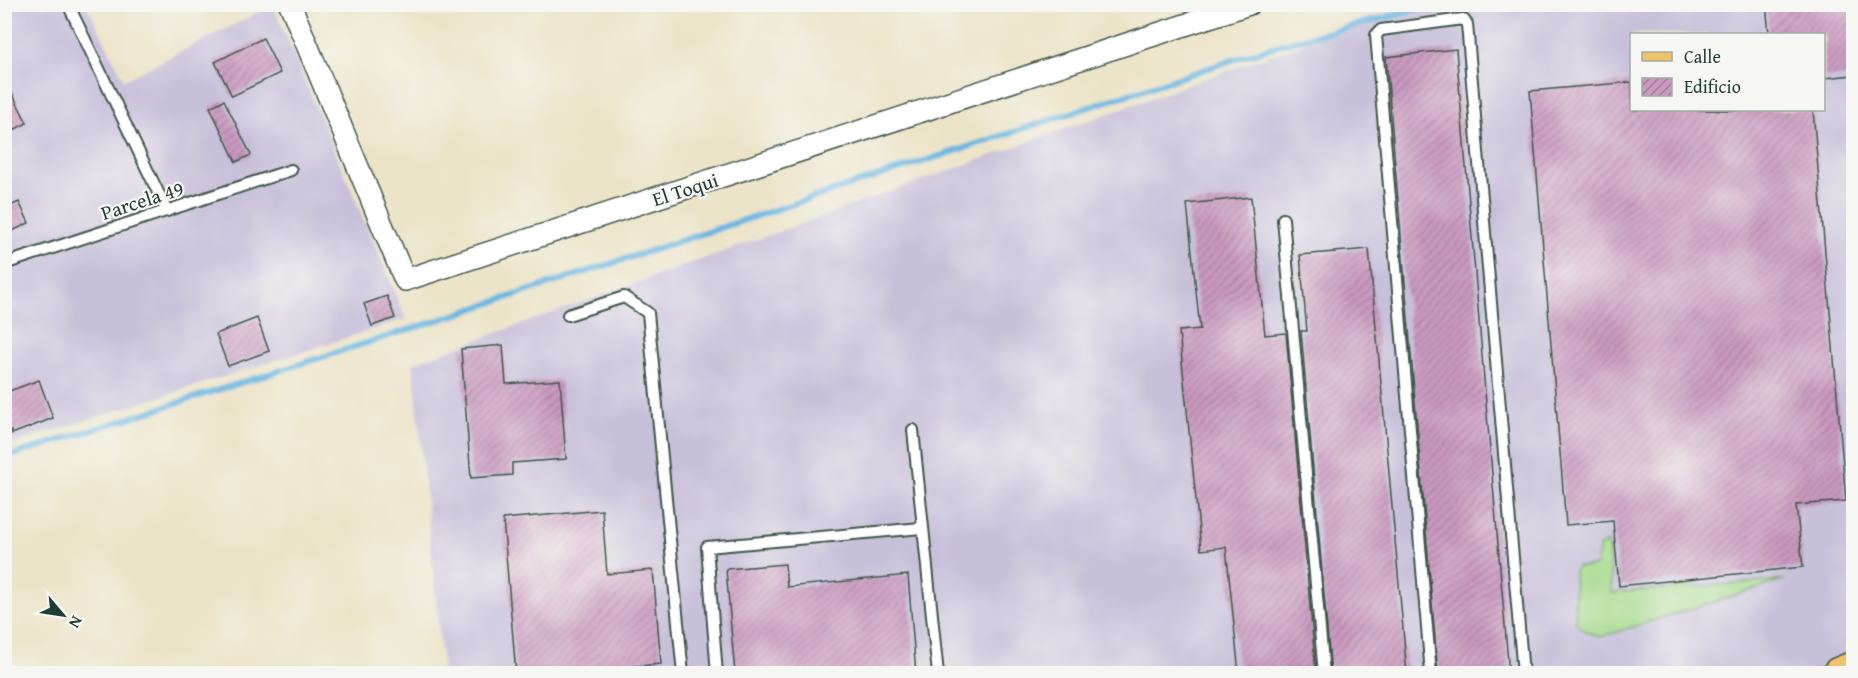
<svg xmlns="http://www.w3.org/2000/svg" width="1858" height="678" font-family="'Gentium Book Plus',serif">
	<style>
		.industrial { fill: #c7c0d9; fill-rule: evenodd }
		.grass { fill: #a5da8a; stroke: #628c5f; stroke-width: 1.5 }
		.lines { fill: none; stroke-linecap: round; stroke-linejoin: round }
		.stream { stroke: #68b6e2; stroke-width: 6 }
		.building { fill: url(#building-hatch) }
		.service-casing { stroke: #3e564a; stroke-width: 14 }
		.minor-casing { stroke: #3e564a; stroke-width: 24 }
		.primary-casing { stroke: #3e564a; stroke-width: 36 }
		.service { stroke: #fff; stroke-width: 10 }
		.minor { stroke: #fff; stroke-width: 21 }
		.primary { stroke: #f1c369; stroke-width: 33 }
		.labels { text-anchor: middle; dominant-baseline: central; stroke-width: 4.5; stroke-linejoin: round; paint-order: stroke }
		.street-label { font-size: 20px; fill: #1f3d34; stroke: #f6f6f2 }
	</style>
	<defs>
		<pattern id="building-hatch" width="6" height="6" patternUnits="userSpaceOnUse" patternTransform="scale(1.5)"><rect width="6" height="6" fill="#ca99bf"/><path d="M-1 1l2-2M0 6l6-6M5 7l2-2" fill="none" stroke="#a37e9c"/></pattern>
	</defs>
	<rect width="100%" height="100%" fill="#f6f6f2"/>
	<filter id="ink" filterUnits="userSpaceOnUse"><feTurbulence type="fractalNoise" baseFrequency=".0167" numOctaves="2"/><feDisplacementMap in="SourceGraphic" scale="12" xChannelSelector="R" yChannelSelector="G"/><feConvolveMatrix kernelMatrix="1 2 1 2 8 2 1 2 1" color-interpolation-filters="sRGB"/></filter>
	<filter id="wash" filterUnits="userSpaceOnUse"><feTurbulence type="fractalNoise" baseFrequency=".008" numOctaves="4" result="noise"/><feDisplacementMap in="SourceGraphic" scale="24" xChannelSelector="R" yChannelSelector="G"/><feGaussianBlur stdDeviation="1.35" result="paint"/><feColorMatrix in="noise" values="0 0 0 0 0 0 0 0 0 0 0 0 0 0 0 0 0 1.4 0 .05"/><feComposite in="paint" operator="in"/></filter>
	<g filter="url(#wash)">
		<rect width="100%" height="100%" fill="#ece4c8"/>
		<g class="industrial">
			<path d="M 5,5 L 87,5 L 124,80 L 273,5 L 406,319 L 5,446 Z"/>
			<path d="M 1410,5 L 1853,5 L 1853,673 L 443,673 L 413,363 ZM 1632,34 L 1824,34 L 1824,110 L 1632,110 Z"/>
		</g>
		<path class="grass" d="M 1608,543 L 1612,593 L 1785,580 L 1600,637 L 1585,631 L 1576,623 L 1574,571 L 1577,567 L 1596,566 L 1600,545 Z"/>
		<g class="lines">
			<path class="stream" d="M 4,458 L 439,320 L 1282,44 L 1438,4"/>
		</g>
		<g id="blocks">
			<g class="building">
				<path d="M 1766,4 L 1854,4 L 1854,75 L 1824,78 L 1824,34 L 1769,34 Z"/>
				<path d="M 263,38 L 280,73 L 232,96 L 215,62 Z"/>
				<path d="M 1456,49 L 1509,674 L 1438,674 L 1386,57 Z"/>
				<path d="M 4,77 L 27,123 L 4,135 Z"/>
				<path d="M 1632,82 L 1632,110 L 1813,110 L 1846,501 L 1796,505 L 1803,567 L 1619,586 L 1613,521 L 1566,525 L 1530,91 Z"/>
				<path d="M 224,100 L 251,155 L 236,162 L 210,107 Z"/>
				<path d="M 1251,197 L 1265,335 L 1286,333 L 1316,674 L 1239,674 L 1226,547 L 1201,550 L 1179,331 L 1200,329 L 1187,204 Z"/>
				<path d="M 19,202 L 29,223 L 4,235 L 4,209 Z"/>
				<path d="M 1369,249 L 1407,674 L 1331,674 L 1301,331 L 1307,331 L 1300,255 Z"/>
				<path d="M 387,296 L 395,318 L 372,326 L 364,304 Z"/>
				<path d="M 257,318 L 269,351 L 228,366 L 216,334 Z"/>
				<path d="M 503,345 L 506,384 L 560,380 L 566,459 L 512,463 L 512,475 L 471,478 L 461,349 Z"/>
				<path d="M 39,380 L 53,418 L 12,434 L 11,431 L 4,434 L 4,393 Z"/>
				<path d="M 602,510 L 607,574 L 653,570 L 661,664 L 615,668 L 616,674 L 516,674 L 503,519 Z"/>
				<path d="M 785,564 L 787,587 L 908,575 L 916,674 L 735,674 L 726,569 Z"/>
			</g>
		</g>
	</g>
	<g filter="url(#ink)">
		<use href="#blocks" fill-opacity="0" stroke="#3e564a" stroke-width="1.5"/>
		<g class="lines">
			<g class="service-casing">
				<g id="service">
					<path d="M 68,4 L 167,211"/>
					<path d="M 1283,219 L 1324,674"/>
					<path d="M 4,264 L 291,170"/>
					<path d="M 568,315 L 624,297 L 648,313 L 683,674"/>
					<path d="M 913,430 L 938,674"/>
					<path d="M 717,674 L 707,547 L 922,528"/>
					<path d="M 1431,674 L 1376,35 L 1381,30 L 1463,19 L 1467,24 L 1523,674"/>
				</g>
			</g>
			<g class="minor-casing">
				<path id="minor" d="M 290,4 L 405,280 L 1249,4"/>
			</g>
			<g class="primary-casing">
				<path id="primary" d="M 1839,674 L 1854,668"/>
			</g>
			<use href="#service" class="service"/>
			<use href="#minor" class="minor"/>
			<use href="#primary" class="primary"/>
		</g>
	</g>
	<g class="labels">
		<g class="street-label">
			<text transform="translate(685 189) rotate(-18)">El Toqui</text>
			<text transform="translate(142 200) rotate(-18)">Parcela 49</text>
		</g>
	</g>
	<rect width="1858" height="678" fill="none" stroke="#f6f6f2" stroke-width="24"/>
	<rect x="1630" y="33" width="195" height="78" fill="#f6f6f2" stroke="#a0aca6" stroke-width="1.5"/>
	<rect x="1642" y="52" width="30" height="9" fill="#f1c369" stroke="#a0aca6" stroke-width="1.5"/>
	<text x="1684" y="63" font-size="18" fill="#1f3d34">Calle</text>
	<rect x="1642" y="78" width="30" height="18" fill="url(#building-hatch)" stroke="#a0aca6" stroke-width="1.5"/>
	<text x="1684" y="93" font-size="18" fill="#1f3d34">Edificio</text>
	<g transform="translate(63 615) rotate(119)" stroke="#f6f6f2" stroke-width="4.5" paint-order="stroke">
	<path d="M0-4.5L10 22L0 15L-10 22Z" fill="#1f3d34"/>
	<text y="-9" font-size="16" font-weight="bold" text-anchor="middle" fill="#1f3d34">N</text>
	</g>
</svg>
